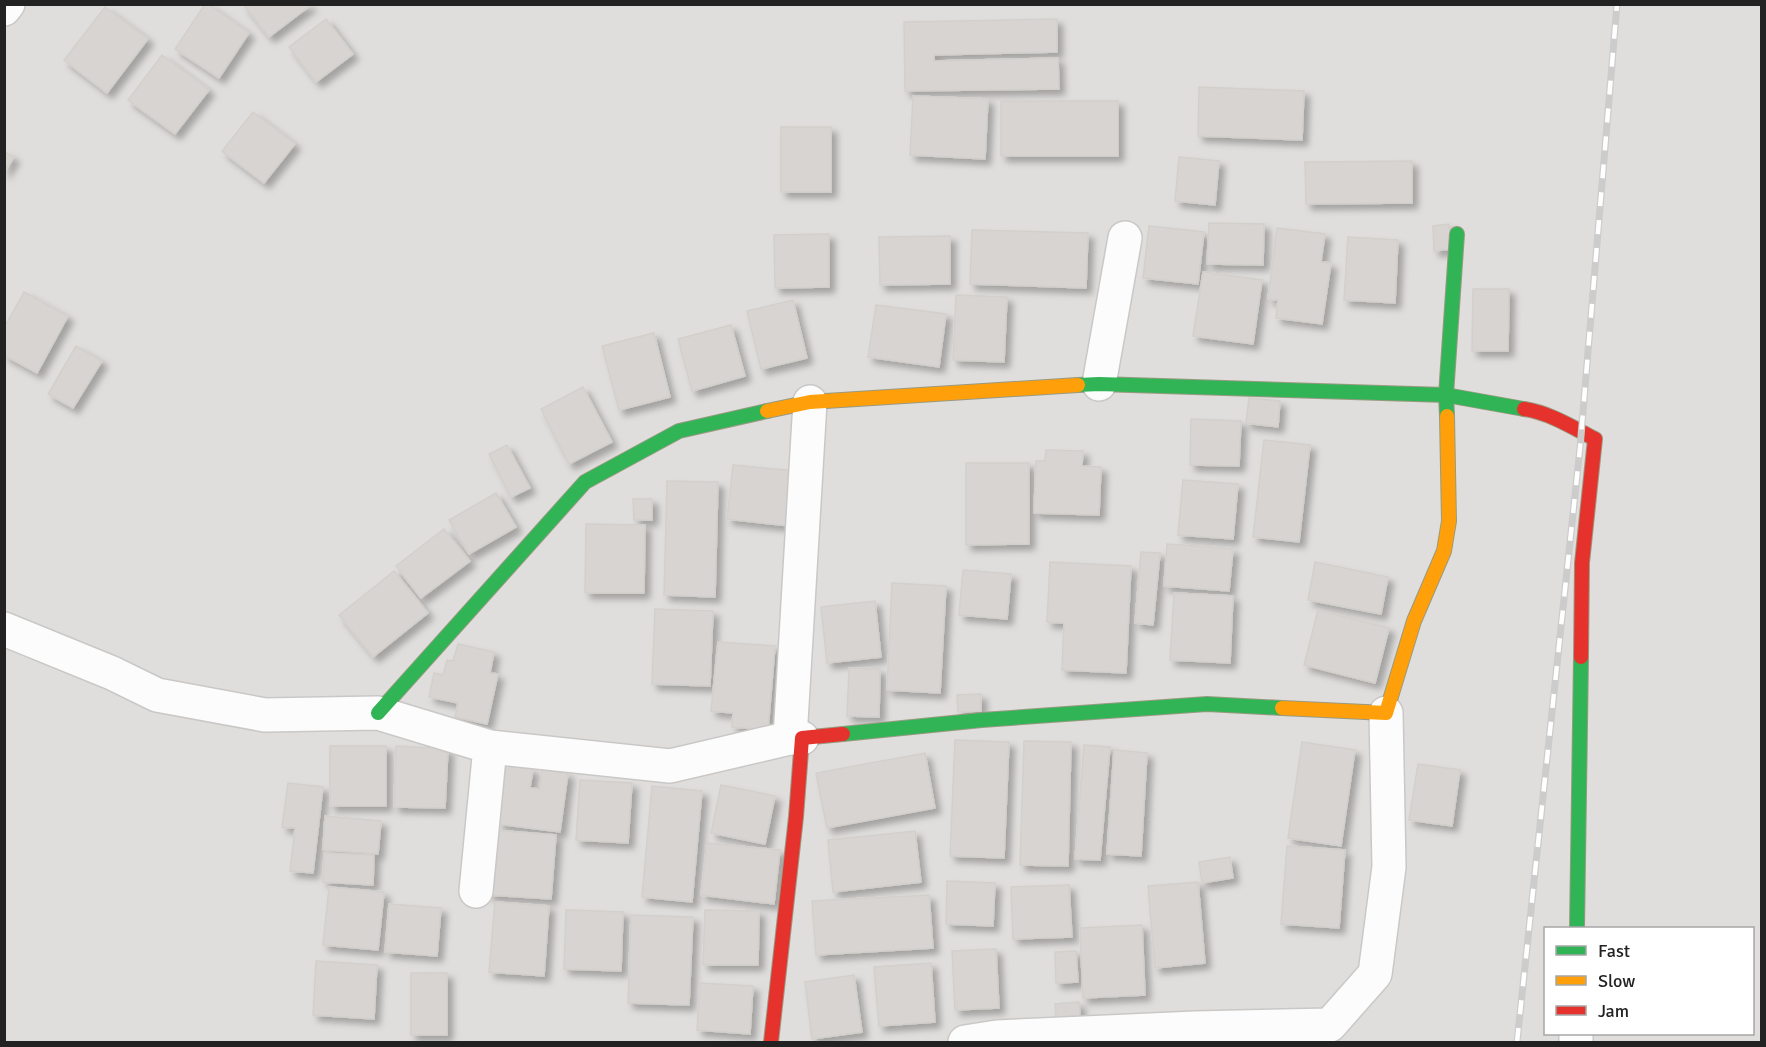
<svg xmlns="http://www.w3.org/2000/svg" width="1766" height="1047" font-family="Signika,sans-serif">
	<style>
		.residential { fill: #dfdedc; fill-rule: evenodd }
		.building { fill: #d7d4d2; stroke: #d3d0cc; stroke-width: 1.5; filter: url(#shadow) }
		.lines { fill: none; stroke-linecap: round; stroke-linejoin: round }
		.street-casing { stroke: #c9c8c7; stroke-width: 36 }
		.fast-casing { stroke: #999a82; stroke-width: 16 }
		.slow-casing { stroke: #999a82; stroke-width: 16 }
		.jam-casing { stroke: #999a82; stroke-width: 16 }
		.street { stroke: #fdfcfc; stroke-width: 33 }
		.fast { stroke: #30b455; stroke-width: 14 }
		.slow { stroke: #ff9f0a; stroke-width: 14 }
		.jam { stroke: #e5322d; stroke-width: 14 }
		.rail-casing { stroke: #ccc; stroke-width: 7 }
		.rail { stroke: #fff; stroke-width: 4.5; stroke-dasharray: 14; stroke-linecap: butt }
	</style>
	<defs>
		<filter id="shadow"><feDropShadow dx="5.5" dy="5.5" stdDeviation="3" flood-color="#0004"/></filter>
	</defs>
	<rect width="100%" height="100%" fill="#f0eeeb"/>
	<path class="residential" d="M 5,5 L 1761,5 L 1761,1042 L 5,1042 ZM 1546,928 L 1752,928 L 1752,1034 L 1546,1034 Z"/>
	<g class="building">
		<path d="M 205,4 L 208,4 L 249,33 L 219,78 L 175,49 Z"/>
		<path d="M 243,4 L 310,4 L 311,5 L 269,37 Z"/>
		<path d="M 105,7 L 148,39 L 107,93 L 64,60 Z"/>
		<path d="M 326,19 L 353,54 L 316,82 L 289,47 Z"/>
		<path d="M 1057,19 L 1057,52 L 934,55 L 934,61 L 1058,58 L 1059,89 L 905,91 L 904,22 Z"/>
		<path d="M 162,55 L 209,90 L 175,134 L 128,100 Z"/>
		<path d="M 1199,87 L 1304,91 L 1302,140 L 1198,136 Z"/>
		<path d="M 913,96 L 988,99 L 985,159 L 910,155 Z"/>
		<rect x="1001" y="101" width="117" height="55"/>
		<path d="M 253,112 L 295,144 L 264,183 L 222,151 Z"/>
		<rect x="781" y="127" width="50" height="65"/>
		<path d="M 4,152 L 14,157 L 4,173 Z"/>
		<path d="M 1179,157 L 1219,161 L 1215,205 L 1175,201 Z"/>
		<path d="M 1412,161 L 1412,203 L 1306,204 L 1305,162 Z"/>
		<path d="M 1209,223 L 1264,224 L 1263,265 L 1207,264 Z"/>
		<path d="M 1449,224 L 1451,249 L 1434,251 L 1433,226 Z"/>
		<path d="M 1149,226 L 1204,232 L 1198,284 L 1143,278 Z"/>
		<path d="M 1277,228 L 1325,234 L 1321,262 L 1331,263 L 1322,324 L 1276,318 L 1278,300 L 1268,299 Z"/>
		<path d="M 972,230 L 1088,233 L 1086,288 L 970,284 Z"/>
		<path d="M 829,234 L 829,287 L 775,288 L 774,235 Z"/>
		<path d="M 950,236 L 950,284 L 880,285 L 879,237 Z"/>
		<path d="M 1348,237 L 1398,240 L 1395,303 L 1344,300 Z"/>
		<path d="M 1203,272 L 1262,280 L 1253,344 L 1193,336 Z"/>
		<path d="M 1473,289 L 1509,289 L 1508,351 L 1472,351 Z"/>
		<path d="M 24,292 L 68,316 L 37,373 L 4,355 L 4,328 Z"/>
		<path d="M 956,295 L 1007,297 L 1004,362 L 953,360 Z"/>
		<path d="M 793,300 L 807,358 L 761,369 L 747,311 Z"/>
		<path d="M 876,305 L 946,314 L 939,367 L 868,357 Z"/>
		<path d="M 731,325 L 745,376 L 692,391 L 678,339 Z"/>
		<path d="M 654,333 L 670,397 L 619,410 L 602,346 Z"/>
		<path d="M 76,346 L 102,361 L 73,408 L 48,394 Z"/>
		<path d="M 583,387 L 612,442 L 569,464 L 541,409 Z"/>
		<path d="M 1249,398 L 1280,401 L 1278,427 L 1246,423 Z"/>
		<path d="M 1191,419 L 1241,421 L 1239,466 L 1190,465 Z"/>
		<path d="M 1264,440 L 1310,445 L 1299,542 L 1253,537 Z"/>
		<path d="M 507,445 L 530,488 L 511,497 L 489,454 Z"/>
		<path d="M 1046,450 L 1083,451 L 1082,466 L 1101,467 L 1099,515 L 1034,513 L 1036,461 L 1045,461 Z"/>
		<path d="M 966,463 L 1029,463 L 1029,544 L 966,545 Z"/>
		<path d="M 733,465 L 795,471 L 789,526 L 727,519 Z"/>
		<path d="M 1183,480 L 1238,484 L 1233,539 L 1178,535 Z"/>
		<path d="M 667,481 L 718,482 L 715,597 L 664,595 Z"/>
		<path d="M 496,493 L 516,527 L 469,554 L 449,520 Z"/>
		<path d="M 633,499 L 652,499 L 652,520 L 634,520 Z"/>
		<path d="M 586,524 L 645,525 L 644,593 L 585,593 Z"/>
		<path d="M 444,529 L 470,561 L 421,598 L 396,566 Z"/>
		<path d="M 1167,544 L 1233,549 L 1229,591 L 1164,586 Z"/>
		<path d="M 1141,552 L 1160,553 L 1153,625 L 1135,623 Z"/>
		<path d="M 1050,562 L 1131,566 L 1126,673 L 1062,670 L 1064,623 L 1047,622 Z"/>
		<path d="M 1315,562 L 1388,577 L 1381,614 L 1308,600 Z"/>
		<path d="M 963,570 L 1011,574 L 1007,619 L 959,615 Z"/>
		<path d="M 394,571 L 428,613 L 373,657 L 339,615 Z"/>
		<path d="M 892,583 L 946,586 L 940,693 L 887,690 Z"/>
		<path d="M 1174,593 L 1233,596 L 1230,663 L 1170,660 Z"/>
		<path d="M 875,601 L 881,657 L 827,663 L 821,607 Z"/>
		<path d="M 655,609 L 713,611 L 710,686 L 652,684 Z"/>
		<path d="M 1318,610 L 1389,628 L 1375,683 L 1304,665 Z"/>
		<path d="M 718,642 L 775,646 L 768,730 L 732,727 L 733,713 L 711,711 Z"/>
		<path d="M 458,644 L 494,652 L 490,673 L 498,674 L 487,724 L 455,717 L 458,703 L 429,697 L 434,673 L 443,675 L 447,660 L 453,661 Z"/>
		<path d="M 849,668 L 880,669 L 879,717 L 847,716 Z"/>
		<path d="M 981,694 L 981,711 L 958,712 L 957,695 Z"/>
		<path d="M 955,740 L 1009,742 L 1004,858 L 950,856 Z"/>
		<path d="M 1024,741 L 1071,742 L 1068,866 L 1020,865 Z"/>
		<path d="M 1302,742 L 1355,750 L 1341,846 L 1288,838 Z"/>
		<path d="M 1084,745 L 1110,747 L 1100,860 L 1075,859 Z"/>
		<rect x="330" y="746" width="56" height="60"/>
		<path d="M 396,746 L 448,749 L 445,808 L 394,807 Z"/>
		<path d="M 1114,750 L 1147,753 L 1141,856 L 1107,854 Z"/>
		<path d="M 925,753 L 935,808 L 827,828 L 816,773 Z"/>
		<path d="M 1418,764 L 1460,770 L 1452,826 L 1409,820 Z"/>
		<path d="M 506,766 L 533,769 L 530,788 L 540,789 L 542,770 L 568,773 L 560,832 L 498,824 Z"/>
		<path d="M 580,780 L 632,783 L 628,843 L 576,840 Z"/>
		<path d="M 288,783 L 323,787 L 313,873 L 290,871 L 295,828 L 282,827 Z"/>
		<path d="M 721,785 L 775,796 L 765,844 L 711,833 Z"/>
		<path d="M 652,786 L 702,791 L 692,902 L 642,897 Z"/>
		<path d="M 325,816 L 381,821 L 378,854 L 323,850 Z"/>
		<path d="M 492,830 L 556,835 L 551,899 L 488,895 Z"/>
		<path d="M 915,831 L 921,882 L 833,892 L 828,840 Z"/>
		<path d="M 707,843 L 780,850 L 774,904 L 701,895 Z"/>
		<path d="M 1287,846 L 1345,850 L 1339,928 L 1281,924 Z"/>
		<path d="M 324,853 L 374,855 L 373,885 L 323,882 Z"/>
		<path d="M 1230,857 L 1233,878 L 1202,883 L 1199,862 Z"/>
		<path d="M 947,881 L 995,883 L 993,926 L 946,924 Z"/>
		<path d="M 1198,882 L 1205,963 L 1155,968 L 1148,886 Z"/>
		<path d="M 1069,885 L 1072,937 L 1013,939 L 1011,887 Z"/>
		<path d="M 329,887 L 384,892 L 378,950 L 323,945 Z"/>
		<path d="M 929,895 L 933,948 L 816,955 L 812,901 Z"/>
		<path d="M 495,902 L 549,906 L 544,976 L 489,972 Z"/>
		<path d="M 389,904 L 441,908 L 437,956 L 385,952 Z"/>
		<path d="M 566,910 L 623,912 L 621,971 L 564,969 Z"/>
		<path d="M 705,910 L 759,911 L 758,965 L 703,965 Z"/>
		<path d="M 631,915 L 693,917 L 689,1005 L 628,1003 Z"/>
		<path d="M 1142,925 L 1145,995 L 1083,998 L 1080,928 Z"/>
		<path d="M 996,949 L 999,1008 L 955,1010 L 952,951 Z"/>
		<path d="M 1076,951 L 1078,982 L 1056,983 L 1055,952 Z"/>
		<path d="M 316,961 L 377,965 L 374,1019 L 313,1015 Z"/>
		<path d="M 931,963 L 935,1022 L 879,1026 L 874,967 Z"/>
		<rect x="411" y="973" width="36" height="62"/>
		<path d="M 854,975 L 862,1032 L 812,1039 L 805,982 Z"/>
		<path d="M 700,983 L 753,986 L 750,1034 L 697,1030 Z"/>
		<path d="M 1079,1002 L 1080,1016 L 1056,1018 L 1055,1004 Z"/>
	</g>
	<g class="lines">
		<g class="street-casing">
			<g id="street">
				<path d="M 4,9 L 8,4"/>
				<path d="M 1099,384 L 1125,238"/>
				<path d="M 4,629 L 112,673 L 157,695 L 265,715 L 378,713 L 490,747 L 670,766 L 790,738 L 802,738"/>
				<path d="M 790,738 L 810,402"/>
				<path d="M 476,891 L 490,747"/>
				<path d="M 965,1042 L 997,1037 L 1195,1028 L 1330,1025 L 1375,974 L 1389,867 L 1386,713"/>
				<path d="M 1576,1042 L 1576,1034"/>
			</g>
		</g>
		<g class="fast-casing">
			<g id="fast">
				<path d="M 1078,385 L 1099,384 L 1446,395 L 1524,409"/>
				<path d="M 1447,416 L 1446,395 L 1457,234"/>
				<path d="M 378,713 L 585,482 L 679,431 L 767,411"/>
				<path d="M 843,734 L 982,720 L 1207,704 L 1282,708"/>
				<path d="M 1577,928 L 1581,657"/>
			</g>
		</g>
		<g class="slow-casing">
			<g id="slow">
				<path d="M 767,411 L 810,402 L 1078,385"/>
				<path d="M 1282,708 L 1386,713 L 1414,621 L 1444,551 L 1449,521 L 1447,416"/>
			</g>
		</g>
		<g class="jam-casing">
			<g id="jam">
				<path d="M 1524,409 C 1550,413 1572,427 1595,439 L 1582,563 L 1581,657"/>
				<path d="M 771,1042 L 796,817 L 802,738 L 843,734"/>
			</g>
		</g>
		<use href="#street" class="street"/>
		<use href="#fast" class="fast"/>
		<use href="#slow" class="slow"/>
		<use href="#jam" class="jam"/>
		<g class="rail-casing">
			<path id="rail" d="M 1517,1042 L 1580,448 L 1617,4"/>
		</g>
		<use href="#rail" class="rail"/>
	</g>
	<rect width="1766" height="1047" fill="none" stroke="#222222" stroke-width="12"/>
	<rect x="1544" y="927" width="210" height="108" fill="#ffffff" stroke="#a7a7a7" stroke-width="1.5"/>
	<rect x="1556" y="946" width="30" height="9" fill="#30b455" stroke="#a7a7a7" stroke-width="1.5"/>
	<text x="1598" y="957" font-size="18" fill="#222222">Fast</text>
	<rect x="1556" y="976" width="30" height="9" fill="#ff9f0a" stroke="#a7a7a7" stroke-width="1.5"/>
	<text x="1598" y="987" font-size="18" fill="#222222">Slow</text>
	<rect x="1556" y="1006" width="30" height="9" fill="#e5322d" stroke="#a7a7a7" stroke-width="1.5"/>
	<text x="1598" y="1017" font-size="18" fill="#222222">Jam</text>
</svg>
